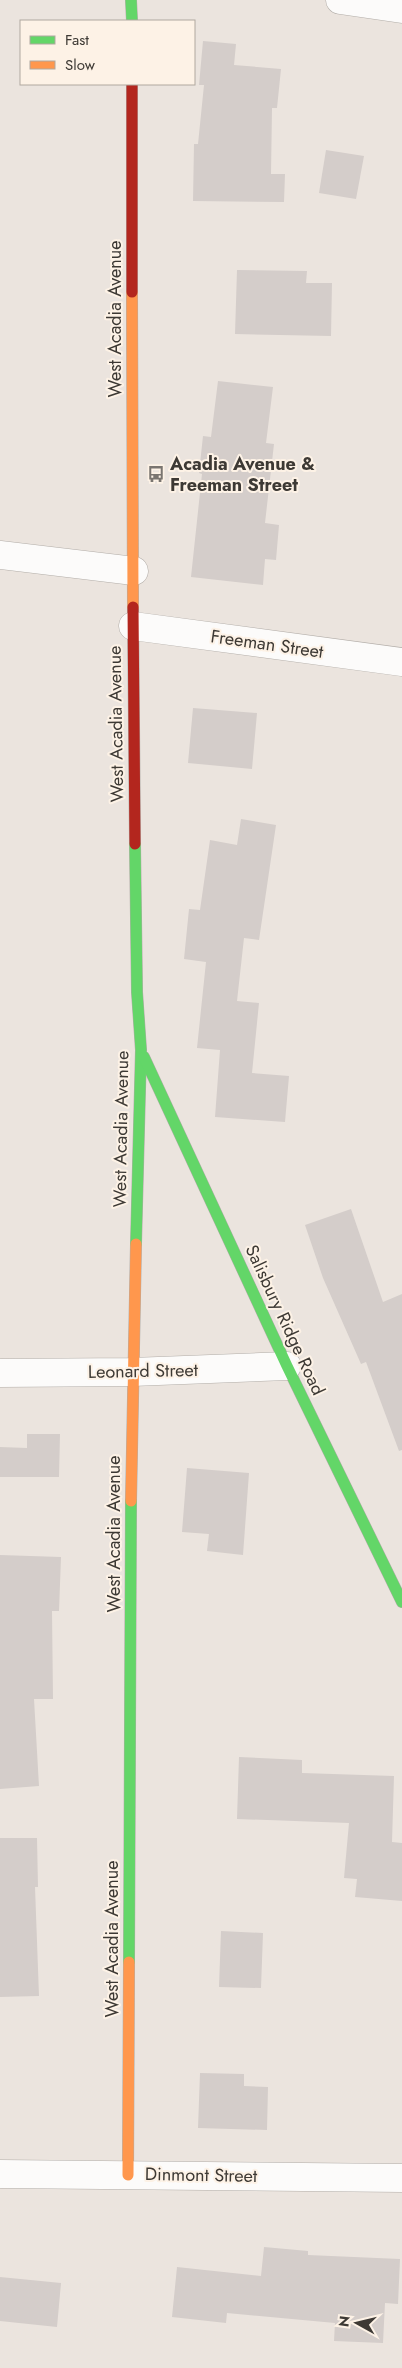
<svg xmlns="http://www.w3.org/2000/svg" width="402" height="2368" font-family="Jost,sans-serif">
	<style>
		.building { fill: #d4cdca }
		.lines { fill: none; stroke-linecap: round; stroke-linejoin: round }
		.street-casing { stroke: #b2ada8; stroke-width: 29 }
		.fast-casing { stroke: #b2ada8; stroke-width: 12 }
		.slow-casing { stroke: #b2ada8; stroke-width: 12 }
		.jam-casing { stroke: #b2ada8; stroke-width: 12 }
		.street { stroke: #fcfbfa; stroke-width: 28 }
		.fast { stroke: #63d668; stroke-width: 11 }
		.slow { stroke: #ff974d; stroke-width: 11 }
		.jam { stroke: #b3261e; stroke-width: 11 }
		.labels { text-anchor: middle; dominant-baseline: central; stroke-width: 4; stroke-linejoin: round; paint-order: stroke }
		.street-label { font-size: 18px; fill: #3d3934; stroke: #fdf2e6 }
		.poi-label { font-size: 18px; font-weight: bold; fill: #3d3934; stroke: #fdf2e6; text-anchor: start }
	</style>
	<rect width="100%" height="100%" fill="#ebe4de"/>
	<g class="building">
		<path d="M 203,41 L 236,44 L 234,65 L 281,69 L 277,108 L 272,108 L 271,174 L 285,174 L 284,202 L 193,201 L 194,144 L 198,144 L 204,85 L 199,85 Z"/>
		<path d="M 326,150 L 364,156 L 356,199 L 319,193 Z"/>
		<path d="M 237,270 L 307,271 L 306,283 L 332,283 L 331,336 L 235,334 Z"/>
		<path d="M 218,381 L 273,387 L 266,443 L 274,444 L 265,523 L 279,525 L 276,560 L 265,559 L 263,585 L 191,577 L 202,474 L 199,473 L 203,436 L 211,437 Z"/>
		<path d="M 193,708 L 257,713 L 252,769 L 188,763 Z"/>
		<path d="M 241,819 L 276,825 L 259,940 L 244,938 L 237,1001 L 259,1003 L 252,1073 L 289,1076 L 285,1122 L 215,1117 L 220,1050 L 197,1048 L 206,962 L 184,959 L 189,909 L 200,910 L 210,840 L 237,845 Z"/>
		<path d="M 351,1209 L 383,1302 L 402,1294 L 402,1450 L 399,1451 L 366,1362 L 361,1364 L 323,1278 L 305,1225 Z"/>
		<path d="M 27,1434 L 60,1434 L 59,1477 L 0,1477 L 0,1447 L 27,1448 Z"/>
		<path d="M 187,1468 L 249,1473 L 243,1555 L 207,1551 L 209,1534 L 182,1532 Z"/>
		<path d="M 0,1555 L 61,1557 L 59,1611 L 52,1611 L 53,1699 L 34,1699 L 39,1786 L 0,1789 Z"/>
		<path d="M 239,1757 L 302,1760 L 302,1773 L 394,1776 L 392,1842 L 402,1843 L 402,1901 L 355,1897 L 357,1879 L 344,1878 L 349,1823 L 237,1819 Z"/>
		<path d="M 0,1838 L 37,1838 L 38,1887 L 35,1887 L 39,1996 L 0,1997 Z"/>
		<path d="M 221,1931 L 263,1933 L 261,1988 L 219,1987 Z"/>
		<path d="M 200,2073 L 244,2074 L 244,2086 L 268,2087 L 267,2130 L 198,2128 Z"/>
		<path d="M 264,2247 L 308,2251 L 308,2255 L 400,2259 L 398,2304 L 385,2303 L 383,2343 L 334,2341 L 335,2323 L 227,2313 L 226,2323 L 172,2317 L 177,2267 L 261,2276 Z"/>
		<path d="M 0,2277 L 61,2283 L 57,2327 L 0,2321 Z"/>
	</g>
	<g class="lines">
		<g class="street-casing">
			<g id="street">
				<path d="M 340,0 L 402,9"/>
				<path d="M 0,555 L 134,571"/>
				<path d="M 133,626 L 402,662"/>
				<path d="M 0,1373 L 132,1372 L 287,1366"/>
				<path d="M 0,2174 L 402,2178"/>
			</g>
		</g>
		<g class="fast-casing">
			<g id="fast">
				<path d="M 131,0 L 132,21"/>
				<path d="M 135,844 L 137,992 L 141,1050 L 136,1244"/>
				<path d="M 144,1057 L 287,1366 L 402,1602"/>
				<path d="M 129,1962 L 131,1501"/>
			</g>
		</g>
		<g class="slow-casing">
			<g id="slow">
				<path d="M 132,292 L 133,607"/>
				<path d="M 131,1501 L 136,1244"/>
				<path d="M 128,2175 L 129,1962"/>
			</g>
		</g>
		<g class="jam-casing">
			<g id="jam">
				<path d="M 132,84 L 132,292"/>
				<path d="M 133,607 L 135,844"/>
			</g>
		</g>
		<use href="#street" class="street"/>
		<use href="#fast" class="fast"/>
		<use href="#slow" class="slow"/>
		<use href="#jam" class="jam"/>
	</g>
	<defs>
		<g id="bus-bare" transform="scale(1.35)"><path d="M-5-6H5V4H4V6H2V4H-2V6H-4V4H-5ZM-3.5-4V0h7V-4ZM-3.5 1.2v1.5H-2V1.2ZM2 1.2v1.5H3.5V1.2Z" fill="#7a7570" stroke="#fdf2e6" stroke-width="2.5" paint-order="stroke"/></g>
	</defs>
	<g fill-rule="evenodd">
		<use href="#bus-bare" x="156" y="474"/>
	</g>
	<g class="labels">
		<g class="street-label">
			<text transform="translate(115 319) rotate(-90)">West Acadia Avenue</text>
			<text transform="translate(267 644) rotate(8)">Freeman Street</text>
			<text transform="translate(116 724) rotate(-91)">West Acadia Avenue</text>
			<text transform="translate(121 1129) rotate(-89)">West Acadia Avenue</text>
			<text transform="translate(285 1320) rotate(65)">Salisbury Ridge Road</text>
			<text transform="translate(143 1371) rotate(-1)">Leonard Street</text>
			<text transform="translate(114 1534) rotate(-90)">West Acadia Avenue</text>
			<text transform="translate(112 1939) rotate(-90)">West Acadia Avenue</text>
			<text transform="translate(201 2175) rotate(1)">Dinmont Street</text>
		</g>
		<g class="poi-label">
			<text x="170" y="464">Acadia Avenue &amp;<tspan x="170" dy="21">Freeman Street</tspan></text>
		</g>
	</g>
	<rect x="20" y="20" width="175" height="65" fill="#fdf2e6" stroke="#b0a89f"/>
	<rect x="30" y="36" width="25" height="8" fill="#63d668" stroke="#b0a89f"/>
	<text x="65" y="45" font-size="15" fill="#3d3934">Fast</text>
	<rect x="30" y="61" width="25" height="8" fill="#ff974d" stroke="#b0a89f"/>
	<text x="65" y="70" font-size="15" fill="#3d3934">Slow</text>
	<g transform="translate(357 2323) rotate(278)" stroke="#fdf2e6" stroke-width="4" paint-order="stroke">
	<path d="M0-4L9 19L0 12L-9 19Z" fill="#3d3934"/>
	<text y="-8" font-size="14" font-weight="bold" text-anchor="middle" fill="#3d3934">N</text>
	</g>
</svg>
